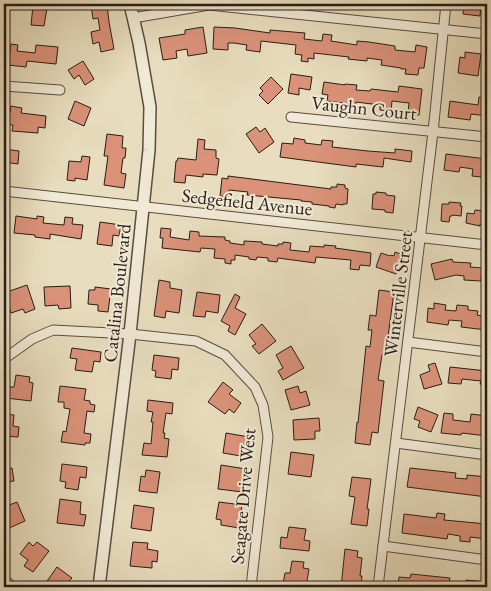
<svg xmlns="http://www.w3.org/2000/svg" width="491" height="591" font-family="'EB Garamond',serif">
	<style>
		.building { fill: #da9279; stroke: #291c17 }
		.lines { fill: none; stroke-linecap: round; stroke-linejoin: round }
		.minor-casing { stroke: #594c41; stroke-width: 11 }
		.tertiary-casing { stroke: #594c41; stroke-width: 14 }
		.minor { stroke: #f0e9d5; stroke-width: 9 }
		.tertiary { stroke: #f0e9d5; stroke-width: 11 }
		.labels { text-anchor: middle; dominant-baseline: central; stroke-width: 4; stroke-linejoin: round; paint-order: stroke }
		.street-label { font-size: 19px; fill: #291c17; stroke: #f0e9d5 }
	</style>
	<rect width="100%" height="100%" fill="#e8ddbe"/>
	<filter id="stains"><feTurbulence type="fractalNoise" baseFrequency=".004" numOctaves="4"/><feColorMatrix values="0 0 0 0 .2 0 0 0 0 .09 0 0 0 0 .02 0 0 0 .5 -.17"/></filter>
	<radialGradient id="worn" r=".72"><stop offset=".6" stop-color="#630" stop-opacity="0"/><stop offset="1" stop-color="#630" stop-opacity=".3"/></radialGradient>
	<g class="building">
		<path d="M 99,4 L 107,4 L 109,22 L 114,49 L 101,52 L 99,42 L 93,44 L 91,32 L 100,30 L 98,18 L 93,19 L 91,5 Z"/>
		<path d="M 464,4 L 481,4 L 480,16 L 463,14 Z"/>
		<path d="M 33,6 L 47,8 L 44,26 L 31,25 Z"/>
		<path d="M 203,27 L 207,53 L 188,56 L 187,49 L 176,51 L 177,58 L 163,60 L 159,38 L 185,34 L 185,30 Z"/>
		<path d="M 214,27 L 235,28 L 270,33 L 270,30 L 305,33 L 304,39 L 322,41 L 323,34 L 332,35 L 331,41 L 357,45 L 357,41 L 369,42 L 395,46 L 395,50 L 415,52 L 416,45 L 427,47 L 424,68 L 419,68 L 418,75 L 405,74 L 406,69 L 401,69 L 401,68 L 381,65 L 382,60 L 367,58 L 367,61 L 348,59 L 349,57 L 314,53 L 314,59 L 308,58 L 308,62 L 301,61 L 302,55 L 295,54 L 296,45 L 261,41 L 260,52 L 246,50 L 247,45 L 234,43 L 228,43 L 228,50 L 213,49 Z"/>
		<path d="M 11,44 L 18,45 L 17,51 L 35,53 L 36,45 L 58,47 L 56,64 L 27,61 L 26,67 L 8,65 Z"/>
		<path d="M 465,52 L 481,54 L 478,76 L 458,73 L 460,57 L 465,58 Z"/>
		<path d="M 83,61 L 94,79 L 85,85 L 79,75 L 74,79 L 68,70 Z"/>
		<path d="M 291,74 L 312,77 L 310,90 L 299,88 L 299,95 L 288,93 Z"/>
		<path d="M 271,77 L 283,89 L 268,104 L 259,95 L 263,91 L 260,88 Z"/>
		<path d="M 324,82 L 345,85 L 345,84 L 357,85 L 356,90 L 370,91 L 371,89 L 398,92 L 399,86 L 422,89 L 419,115 L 408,113 L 409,103 L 392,101 L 391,111 L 380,110 L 380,105 L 356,102 L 355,107 L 343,106 L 343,103 L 327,101 L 328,95 L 322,94 Z"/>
		<path d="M 479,97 L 487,98 L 487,116 L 471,114 L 470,120 L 448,117 L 450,101 L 478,105 Z"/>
		<path d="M 75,101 L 91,108 L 84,126 L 68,119 Z"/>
		<path d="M 11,106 L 22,108 L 21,113 L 46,116 L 45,128 L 38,127 L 38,133 L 12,131 L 13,125 L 4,124 L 4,111 L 10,112 Z"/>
		<path d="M 256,127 L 260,132 L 265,128 L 274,142 L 259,153 L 246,134 Z"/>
		<path d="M 107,134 L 123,136 L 122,148 L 126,148 L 125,158 L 123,158 L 121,173 L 126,174 L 124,188 L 104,185 L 108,156 L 104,156 Z"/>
		<path d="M 294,138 L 305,140 L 305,143 L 321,145 L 322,140 L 333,141 L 332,147 L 368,151 L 395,153 L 395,149 L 412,151 L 411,162 L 384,158 L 383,167 L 356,164 L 356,167 L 280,157 L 282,143 L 293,144 Z"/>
		<path d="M 198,139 L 205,140 L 204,149 L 216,150 L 216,158 L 219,159 L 217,175 L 203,174 L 203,177 L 186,175 L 185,183 L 174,182 L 176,161 L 177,161 L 178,158 L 196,160 Z"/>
		<path d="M 4,149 L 19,151 L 18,164 L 4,162 Z"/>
		<path d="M 446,154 L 487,159 L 487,172 L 482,171 L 481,177 L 472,176 L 473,169 L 460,167 L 459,172 L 444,170 Z"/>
		<path d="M 82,156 L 90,157 L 87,180 L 75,178 L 75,181 L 67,180 L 69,161 L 81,162 Z"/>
		<path d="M 228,176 L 331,189 L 331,187 L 337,187 L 337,184 L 345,185 L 345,188 L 348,189 L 347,204 L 343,204 L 343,205 L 336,204 L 335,208 L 329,207 L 329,206 L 312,204 L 312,202 L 301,201 L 301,200 L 247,195 L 248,192 L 229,190 L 228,197 L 220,196 L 222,178 L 228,179 Z"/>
		<path d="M 376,192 L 386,193 L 386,195 L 395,196 L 393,213 L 385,212 L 385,210 L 372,209 L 373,194 L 376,194 Z"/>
		<path d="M 449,202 L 461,203 L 460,206 L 462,206 L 461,216 L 452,215 L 452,216 L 450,216 L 449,222 L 441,221 L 442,204 L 449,204 Z"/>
		<path d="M 475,210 L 487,211 L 487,225 L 480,224 L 480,226 L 466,223 L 467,213 L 474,214 Z"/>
		<path d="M 16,216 L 37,219 L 37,216 L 44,217 L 43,223 L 64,225 L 65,217 L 73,218 L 72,224 L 83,225 L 81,239 L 50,234 L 50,239 L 35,237 L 35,235 L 14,233 Z"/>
		<path d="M 100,222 L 121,225 L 119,236 L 113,235 L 112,246 L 97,244 Z"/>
		<path d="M 161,228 L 171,229 L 170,237 L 189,240 L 190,231 L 199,232 L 199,236 L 225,237 L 225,240 L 230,241 L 230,243 L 244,245 L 244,241 L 262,242 L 262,244 L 278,246 L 278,244 L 283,244 L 283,242 L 291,243 L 290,250 L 309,252 L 310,246 L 324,247 L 324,245 L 336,246 L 335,248 L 371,253 L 370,266 L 360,265 L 359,270 L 350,269 L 351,260 L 316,257 L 315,263 L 278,258 L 277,262 L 268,261 L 268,258 L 257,257 L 256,260 L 249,259 L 249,257 L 235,255 L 235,260 L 231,260 L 231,264 L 225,263 L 225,259 L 214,258 L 215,249 L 201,248 L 200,252 L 162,248 L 163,238 L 160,238 Z"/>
		<path d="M 395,252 L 403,255 L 396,274 L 376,267 L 381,253 L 390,256 L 391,255 L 394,256 Z"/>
		<path d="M 452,259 L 453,262 L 471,263 L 470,267 L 482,268 L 481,281 L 464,280 L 464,276 L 456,275 L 435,280 L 431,264 Z"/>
		<path d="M 159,280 L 170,282 L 170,288 L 182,290 L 179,313 L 166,311 L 165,318 L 154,316 Z"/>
		<path d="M 27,285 L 35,309 L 25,313 L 23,309 L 11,313 L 4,293 Z"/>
		<path d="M 70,286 L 71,308 L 59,309 L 58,305 L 45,306 L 44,287 Z"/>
		<path d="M 95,287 L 111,289 L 108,312 L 98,311 L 98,305 L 88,304 L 89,290 L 95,290 Z"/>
		<path d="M 379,290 L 394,292 L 387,344 L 389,344 L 388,355 L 382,355 L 378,380 L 384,381 L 378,433 L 372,432 L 370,445 L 355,443 L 357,422 L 358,423 L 366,346 L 370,347 L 372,330 L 368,330 L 370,315 L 376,316 Z"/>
		<path d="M 197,292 L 220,295 L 218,313 L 206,311 L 205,317 L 193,316 Z"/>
		<path d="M 235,294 L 240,297 L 235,308 L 246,314 L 235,335 L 228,331 L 230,326 L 221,321 Z"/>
		<path d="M 434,303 L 446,305 L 445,310 L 456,311 L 457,305 L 468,306 L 468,310 L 478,311 L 477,315 L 487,317 L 487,330 L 461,327 L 462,321 L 449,320 L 448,325 L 427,322 L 428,308 L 434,309 Z"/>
		<path d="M 262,324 L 276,341 L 259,354 L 252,346 L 256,344 L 249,335 Z"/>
		<path d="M 291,346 L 304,368 L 283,380 L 278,371 L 283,368 L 276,355 Z"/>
		<path d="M 72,348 L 101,352 L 100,362 L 94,361 L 92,372 L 75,370 L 77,359 L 70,358 Z"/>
		<path d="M 154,355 L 179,358 L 178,370 L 172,369 L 171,379 L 155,377 L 156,371 L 152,370 Z"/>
		<path d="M 435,363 L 442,384 L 424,389 L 420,375 L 430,371 L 428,365 Z"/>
		<path d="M 450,367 L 487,371 L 487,385 L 480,384 L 481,381 L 462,379 L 461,384 L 448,383 Z"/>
		<path d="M 16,375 L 30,377 L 29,382 L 33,383 L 31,401 L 6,398 L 7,387 L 14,387 Z"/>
		<path d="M 223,382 L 233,390 L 229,394 L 241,403 L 234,413 L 229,409 L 225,414 L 208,402 Z"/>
		<path d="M 60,386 L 86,389 L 84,400 L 90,401 L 90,404 L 95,405 L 94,412 L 87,411 L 84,433 L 91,434 L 90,443 L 85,443 L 85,445 L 61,442 L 63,431 L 66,432 L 70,409 L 64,408 L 64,402 L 58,402 Z"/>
		<path d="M 298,386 L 300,393 L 306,391 L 310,405 L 291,410 L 285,390 Z"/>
		<path d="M 148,400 L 173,403 L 172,414 L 166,413 L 163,433 L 165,433 L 164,438 L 169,439 L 167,457 L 142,455 L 144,443 L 151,444 L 153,422 L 151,422 L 153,412 L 147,411 Z"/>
		<path d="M 418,407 L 438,415 L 431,432 L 418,427 L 420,421 L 414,419 Z"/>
		<path d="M 444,413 L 453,414 L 453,420 L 470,422 L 471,414 L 487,416 L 487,436 L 462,433 L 461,435 L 441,433 Z"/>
		<path d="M 4,414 L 14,415 L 13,426 L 19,427 L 18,437 L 4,436 Z"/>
		<path d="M 319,418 L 320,431 L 315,431 L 315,439 L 294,440 L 293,420 Z"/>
		<path d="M 226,433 L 249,437 L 248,445 L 242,444 L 241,456 L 223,453 Z"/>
		<path d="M 291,452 L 314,455 L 311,477 L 288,474 Z"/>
		<path d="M 62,464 L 87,467 L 86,478 L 80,477 L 78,490 L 65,488 L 66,482 L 60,481 Z"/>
		<path d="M 221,465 L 246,469 L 243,492 L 218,489 Z"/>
		<path d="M 12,468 L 14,481 L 4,482 L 4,469 Z"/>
		<path d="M 410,468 L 456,473 L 455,478 L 467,479 L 467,475 L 487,477 L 487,497 L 407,487 Z"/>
		<path d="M 146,470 L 160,472 L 157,493 L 139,491 L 141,476 L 145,477 Z"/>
		<path d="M 352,477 L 371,479 L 367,509 L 369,509 L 367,526 L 351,524 L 355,497 L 349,496 Z"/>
		<path d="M 60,499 L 81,502 L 80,514 L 86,515 L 84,526 L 57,523 Z"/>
		<path d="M 17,502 L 25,521 L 7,529 L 4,519 L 7,518 L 4,507 Z"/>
		<path d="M 219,502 L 242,505 L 239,528 L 221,525 L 221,520 L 216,519 Z"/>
		<path d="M 134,505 L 154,508 L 151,531 L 131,528 Z"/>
		<path d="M 437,513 L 445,514 L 444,520 L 487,524 L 487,539 L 470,537 L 470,542 L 460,541 L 460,536 L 448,534 L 447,539 L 402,533 L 404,514 L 436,518 Z"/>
		<path d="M 289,527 L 306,529 L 304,540 L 310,541 L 309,551 L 280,548 L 281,537 L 287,538 Z"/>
		<path d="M 29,542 L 33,546 L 37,542 L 49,551 L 33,572 L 24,566 L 28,560 L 20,554 Z"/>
		<path d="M 133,542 L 148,543 L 147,549 L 158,551 L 157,562 L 152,561 L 152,568 L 130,566 Z"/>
		<path d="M 345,549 L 358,551 L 357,557 L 362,558 L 360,576 L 362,576 L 361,586 L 355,586 L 355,587 L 341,587 Z"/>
		<path d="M 292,561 L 304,562 L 303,568 L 309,569 L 306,587 L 283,584 L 285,573 L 290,573 Z"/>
		<path d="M 57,567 L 72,578 L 69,581 L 78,587 L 49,587 L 45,584 Z"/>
		<path d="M 411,574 L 450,578 L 448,587 L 398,587 L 399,577 L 410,578 Z"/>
		<path d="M 466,580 L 487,582 L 487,587 L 465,587 Z"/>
	</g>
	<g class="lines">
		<g class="minor-casing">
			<g id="minor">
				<path d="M 133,18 L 209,5 L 487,34"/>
				<path d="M 4,86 L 60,90"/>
				<path d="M 291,117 L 487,137"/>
				<path d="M 4,191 L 487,245"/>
				<path d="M 408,342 L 487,352"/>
				<path d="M 4,359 L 32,339 L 53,330 L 130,334 L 196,341 L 225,355 L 255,387 L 263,405 L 268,437 L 251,587"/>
				<path d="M 396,443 L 487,455"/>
				<path d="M 383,546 L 487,560"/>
				<path d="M 4,579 L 13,587"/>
				<path d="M 378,587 L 433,132 L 446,4"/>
			</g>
		</g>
		<g class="tertiary-casing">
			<path id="tertiary" d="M 99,587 L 130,334 L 149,150 L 150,107 L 139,43 L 130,4"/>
		</g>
		<use href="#minor" class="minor"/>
		<use href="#tertiary" class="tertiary"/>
	</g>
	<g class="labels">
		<g class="street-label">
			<text transform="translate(364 108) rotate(6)">Vaughn Court</text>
			<text transform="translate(247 202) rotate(6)">Sedgefield Avenue</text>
			<text transform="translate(117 293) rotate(-84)">Catalina Boulevard</text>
			<text transform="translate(398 294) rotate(-83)">Winterville Street</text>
			<text transform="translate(243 496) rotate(-85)">Seagate Drive West</text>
		</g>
	</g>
	<rect width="491" height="591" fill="none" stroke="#e8ddbe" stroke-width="20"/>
	<rect x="5" y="5" width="481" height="581" fill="none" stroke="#291c17" stroke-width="2.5"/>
	<rect x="10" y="10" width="471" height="571" fill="none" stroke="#291c17"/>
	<rect width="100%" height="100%" filter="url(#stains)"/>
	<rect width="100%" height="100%" fill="url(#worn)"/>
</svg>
